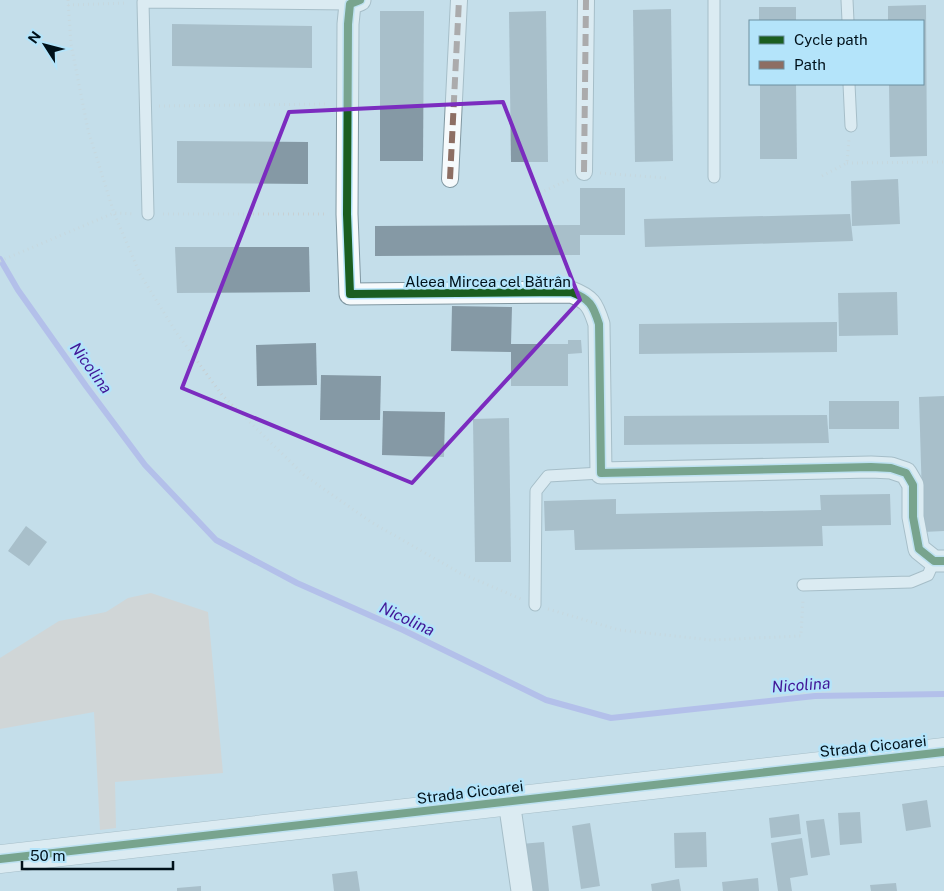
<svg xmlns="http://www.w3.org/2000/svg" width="944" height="891" font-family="'Public Sans',sans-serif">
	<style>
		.green { fill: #deccc2 }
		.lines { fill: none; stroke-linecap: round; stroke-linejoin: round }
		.stream { stroke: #9e9ceb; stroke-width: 6 }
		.building { fill: #8599a5 }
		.service-casing { stroke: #8097a1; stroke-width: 13 }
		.pedestrian-casing { stroke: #8097a1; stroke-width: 18 }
		.minor-casing { stroke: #8097a1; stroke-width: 23 }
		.tertiary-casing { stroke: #8097a1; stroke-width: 29 }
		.path { stroke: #c7d0d3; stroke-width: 3; stroke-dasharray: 1 4; stroke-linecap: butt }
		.service { stroke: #f6fafc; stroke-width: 11 }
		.pedestrian { stroke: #f6fafc; stroke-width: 16 }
		.minor { stroke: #f6fafc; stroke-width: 21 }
		.tertiary { stroke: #f6fafc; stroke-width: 28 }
		.quiet { stroke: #8d6e63; stroke-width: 6; stroke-dasharray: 12 6; stroke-linecap: butt }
		.cycleway-casing { stroke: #b4e4fa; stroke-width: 11 }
		.cycleway { stroke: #1b5e20; stroke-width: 8 }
		.marked { fill: none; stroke: #7b2cbf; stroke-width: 4; stroke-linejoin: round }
		.labels { text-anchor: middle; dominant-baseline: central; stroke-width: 5; stroke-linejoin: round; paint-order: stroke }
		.street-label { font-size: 15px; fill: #00111a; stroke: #b4e4fa }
		.water-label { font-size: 16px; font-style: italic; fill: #401697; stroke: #b4e4fa }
	</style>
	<rect width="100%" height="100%" fill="#c4deea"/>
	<path class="green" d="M 151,593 L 208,612 L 223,773 L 115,782 L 116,828 L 100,830 L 94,712 L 0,729 L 0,658 L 59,621 L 106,612 L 128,598 Z"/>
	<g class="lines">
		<path class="stream" d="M 0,259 L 18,290 L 86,386 L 145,465 L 216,540 L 297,583 L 403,630 L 546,700 L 611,718 L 815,696 L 944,694"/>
	</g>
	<g class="building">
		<path d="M 926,5 L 927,156 L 890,157 L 889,84 L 923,84 L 923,21 L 888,21 L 888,6 Z"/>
		<rect x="759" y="7" width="37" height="14"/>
		<path d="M 671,9 L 673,161 L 635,162 L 633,10 Z"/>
		<path d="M 380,11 L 424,11 L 423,161 L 380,161 Z"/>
		<path d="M 546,11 L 548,162 L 511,162 L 509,12 Z"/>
		<path d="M 172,24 L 312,26 L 312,68 L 172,66 Z"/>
		<path d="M 760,84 L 796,84 L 797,159 L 760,159 Z"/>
		<path d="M 177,141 L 308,142 L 308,184 L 177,183 Z"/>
		<path d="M 898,179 L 900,224 L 852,226 L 851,181 Z"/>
		<path d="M 580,188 L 625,188 L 625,235 L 580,235 L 580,255 L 375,256 L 375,226 L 580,225 Z"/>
		<path d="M 850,214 L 853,241 L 645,247 L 644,219 Z"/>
		<path d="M 175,247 L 309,247 L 310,292 L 177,293 Z"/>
		<path d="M 897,292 L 898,335 L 839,336 L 838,293 Z"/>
		<path d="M 452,306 L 512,307 L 511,344 L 568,344 L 568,340 L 581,340 L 582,353 L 568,354 L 568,386 L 511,386 L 511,352 L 451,351 Z"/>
		<path d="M 837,322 L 837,352 L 639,354 L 639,324 Z"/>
		<path d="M 316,343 L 317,385 L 257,386 L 256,345 Z"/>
		<path d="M 321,375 L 381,376 L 380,420 L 320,420 Z"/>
		<path d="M 944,396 L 944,531 L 923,532 L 919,397 Z"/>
		<rect x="829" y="401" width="70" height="28"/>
		<path d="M 383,411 L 445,412 L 444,457 L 382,455 Z"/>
		<path d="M 827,415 L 829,443 L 624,445 L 624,416 Z"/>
		<path d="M 509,418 L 511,562 L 475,562 L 473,419 Z"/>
		<path d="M 890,494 L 891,525 L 822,526 L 823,546 L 575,550 L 574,530 L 545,531 L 544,501 L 616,499 L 616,514 L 821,510 L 820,495 Z"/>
		<path d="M 26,526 L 47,542 L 29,566 L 8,551 Z"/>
		<path d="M 927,800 L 931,827 L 906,831 L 902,804 Z"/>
		<path d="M 860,812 L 862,843 L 840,845 L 838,813 Z"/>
		<path d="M 799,814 L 801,834 L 771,838 L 769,818 Z"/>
		<path d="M 824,819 L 830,855 L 811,858 L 806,821 Z"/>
		<path d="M 590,823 L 600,886 L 581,889 L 572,826 Z"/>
		<path d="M 706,832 L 707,867 L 675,868 L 674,833 Z"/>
		<path d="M 802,838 L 808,875 L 790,878 L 792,891 L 778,891 L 771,843 Z"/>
		<path d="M 544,842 L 549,891 L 525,891 L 521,844 Z"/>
		<path d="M 357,871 L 360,891 L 334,891 L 332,874 Z"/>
		<path d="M 758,878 L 759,891 L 723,891 L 722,882 Z"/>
		<path d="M 679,879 L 681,891 L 652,891 L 651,884 Z"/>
		<path d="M 896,883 L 897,891 L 871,891 L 870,885 Z"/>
		<path d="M 201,886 L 201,891 L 177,891 L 177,888 Z"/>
	</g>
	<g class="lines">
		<g class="service-casing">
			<g id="service">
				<path d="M 714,0 L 714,177"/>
				<path d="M 847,0 L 848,21"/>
				<path d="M 849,84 L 851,126"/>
				<path d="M 148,214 L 143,2 L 350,4"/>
				<path d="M 803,585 L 911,582 L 928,575 L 934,561"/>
				<path d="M 535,605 L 536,491 L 548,476 L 601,473"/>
			</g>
		</g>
		<g class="pedestrian-casing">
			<g id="pedestrian">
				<path d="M 584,172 L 586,0"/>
				<path d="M 450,179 L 459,0"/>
			</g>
		</g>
		<g class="minor-casing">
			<g id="minor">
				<path d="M 360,0 L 350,4 L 348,24 L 347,214 L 350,294 L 571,292 C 590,299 593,305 599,324 L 601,473 L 871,467 L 891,468 L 906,473 L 913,485 L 913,517 L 919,549 L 934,561 L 944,561"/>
				<path d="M 509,801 L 522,891"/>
			</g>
		</g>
		<g class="tertiary-casing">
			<path id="tertiary" d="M 0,859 L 944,752"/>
		</g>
		<g class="path">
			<path d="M 68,0 L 71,44 L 88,130 L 114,213 L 140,274 L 176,332 L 222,395 L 304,475 L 371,522 L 460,573 L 521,599"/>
			<path d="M 68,5 L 127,3"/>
			<path d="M 159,106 L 328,104"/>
			<path d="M 847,163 L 944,162"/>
			<path d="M 600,173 L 666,178"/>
			<path d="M 822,176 L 847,163 L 849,139"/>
			<path d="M 540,193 L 570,179"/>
			<path d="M 163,214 L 327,214"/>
			<path d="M 0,261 L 114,213 L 134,214"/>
			<path d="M 548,609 L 619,630 L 711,640 L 801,636 L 803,599"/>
		</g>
		<use href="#service" class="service"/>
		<use href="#pedestrian" class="pedestrian"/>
		<use href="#minor" class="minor"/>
		<use href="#tertiary" class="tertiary"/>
		<g class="quiet">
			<path d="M 584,172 L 586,0"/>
			<path d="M 450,179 L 459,0"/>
		</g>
		<g class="cycleway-casing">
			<g id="cycleway">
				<path d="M 360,0 L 350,4 L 348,24 L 347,214 L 350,294 L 571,292 C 590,299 593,305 599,324 L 601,473 L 871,467 L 891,468 L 906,473 L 913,485 L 913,517 L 919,549 L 934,561 L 944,561"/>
				<path d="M 0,859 L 944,752"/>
			</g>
		</g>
		<use href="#cycleway" class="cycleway"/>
	</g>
	<path d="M0 0H944V891H0ZM 503,102 L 580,300 L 412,483 L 182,388 L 289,112 Z" fill="#c4deea" fill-opacity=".55" fill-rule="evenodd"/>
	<path class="marked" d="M 503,102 L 580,300 L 412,483 L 182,388 L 289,112 Z"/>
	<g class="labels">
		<g class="street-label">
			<text x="488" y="281">Aleea Mircea cel Bătrân</text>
			<text transform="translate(873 746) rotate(-6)">Strada Cicoarei</text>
			<text transform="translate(470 792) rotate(-7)">Strada Cicoarei</text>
		</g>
		<g class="water-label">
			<text transform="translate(91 368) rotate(54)">Nicolina</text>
			<text transform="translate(407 619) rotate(25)">Nicolina</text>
			<text transform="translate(801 685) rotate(-4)">Nicolina</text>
		</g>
	</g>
	<rect x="749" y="20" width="175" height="65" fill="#b4e4fa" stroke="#6c90a0"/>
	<rect x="759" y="36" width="25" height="8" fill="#1b5e20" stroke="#6c90a0"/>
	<text x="794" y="45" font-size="15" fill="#00111a">Cycle path</text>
	<rect x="759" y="61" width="25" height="8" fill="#8d6e63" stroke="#6c90a0"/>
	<text x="794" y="70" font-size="15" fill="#00111a">Path</text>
	<g transform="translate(45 45) rotate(306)" stroke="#b4e4fa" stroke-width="4" paint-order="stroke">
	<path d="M0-4L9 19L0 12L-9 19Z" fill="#00111a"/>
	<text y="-8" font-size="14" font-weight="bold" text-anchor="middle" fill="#00111a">N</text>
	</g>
	<path d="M22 861v8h151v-8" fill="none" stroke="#00111a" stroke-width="2.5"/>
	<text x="30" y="861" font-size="15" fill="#00111a" stroke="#b4e4fa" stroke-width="4" paint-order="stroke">50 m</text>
</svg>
